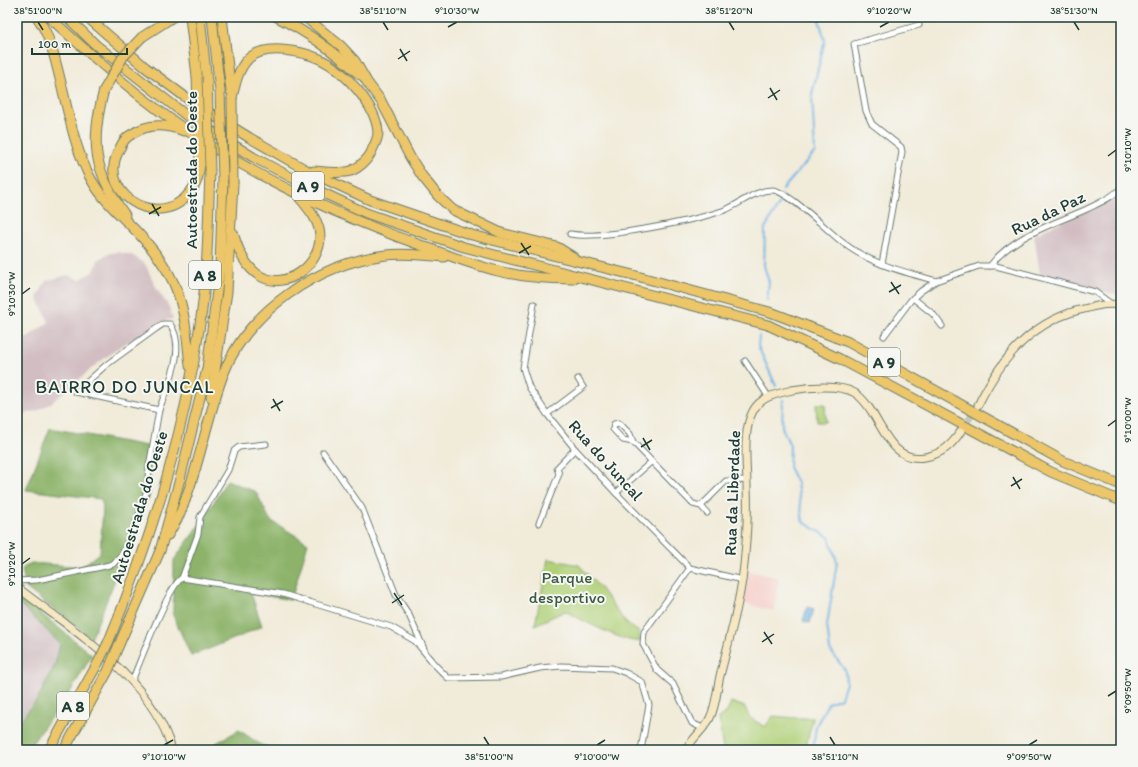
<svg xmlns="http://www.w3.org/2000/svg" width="1138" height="767" font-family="Itim,sans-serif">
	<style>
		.built { fill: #f7d0ca }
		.industrial { fill: #d2bec2 }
		.green { fill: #b1d179; stroke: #688756 }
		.forest { fill: #8cb369; stroke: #56784e }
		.water { fill: #71b4e6; stroke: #48788d }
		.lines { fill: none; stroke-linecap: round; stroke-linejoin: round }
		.stream { stroke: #71b4e6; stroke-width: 2 }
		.secondary-tunnel { stroke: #c7c8b8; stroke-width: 7; stroke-dasharray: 7 3.5; stroke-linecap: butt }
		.street-casing { stroke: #687a6e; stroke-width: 7 }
		.secondary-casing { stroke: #687a6e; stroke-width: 9 }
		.highway-casing { stroke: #687a6e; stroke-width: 11 }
		.street { stroke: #fff; stroke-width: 5 }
		.secondary { stroke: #f7e8c3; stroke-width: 7 }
		.highway { stroke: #ecc669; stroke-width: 9 }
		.highway-bridge-casing { stroke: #687a6e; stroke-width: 11; stroke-linecap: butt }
		.highway-bridge { stroke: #ecc669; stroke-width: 9 }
		.ticks { fill: none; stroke: #1f3d34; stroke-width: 1.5 }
		.labels { text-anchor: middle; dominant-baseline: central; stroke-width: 4; stroke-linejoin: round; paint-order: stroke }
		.shield { fill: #f6f6f2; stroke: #60746d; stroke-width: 1 }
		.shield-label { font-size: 16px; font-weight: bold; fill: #1f3d34 }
		.street-label { font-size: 17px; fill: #1f3d34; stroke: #f6f6f2 }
		.park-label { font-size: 17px; fill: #3c5b42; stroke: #f6f6f2 }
		.neighbourhood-label { font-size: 18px; letter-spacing: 1px; fill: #1f3d34; stroke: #f6f6f2 }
		.neatline { fill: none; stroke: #1f3d34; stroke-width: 1.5 }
		.ticks-label { font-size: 10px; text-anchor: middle; fill: #1f3d34 }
	</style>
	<rect width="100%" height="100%" fill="#f6f6f2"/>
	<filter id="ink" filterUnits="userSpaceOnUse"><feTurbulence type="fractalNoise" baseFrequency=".025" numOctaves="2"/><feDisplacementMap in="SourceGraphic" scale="8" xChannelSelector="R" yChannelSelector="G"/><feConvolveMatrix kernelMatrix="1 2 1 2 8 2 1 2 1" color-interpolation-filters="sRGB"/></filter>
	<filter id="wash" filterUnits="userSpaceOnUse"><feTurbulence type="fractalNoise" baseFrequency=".012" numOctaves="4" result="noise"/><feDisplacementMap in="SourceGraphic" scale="16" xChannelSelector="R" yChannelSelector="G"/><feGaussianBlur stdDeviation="0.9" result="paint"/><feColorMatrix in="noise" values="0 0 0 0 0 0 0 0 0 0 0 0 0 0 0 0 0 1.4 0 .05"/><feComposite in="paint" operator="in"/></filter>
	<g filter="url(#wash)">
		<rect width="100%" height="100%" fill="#f1ebd9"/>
		<path class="built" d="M 748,571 L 779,578 L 774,611 L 742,603 Z"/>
		<g class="industrial">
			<path d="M 1121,193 L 1121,296 L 1040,274 L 1034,235 Z"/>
			<path d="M 118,252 L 132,255 L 145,264 L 157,289 L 169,307 L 173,319 L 167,320 L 121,346 L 97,364 L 51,403 L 37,411 L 17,415 L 17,339 L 28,337 L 49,322 L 37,298 L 46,281 L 68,275 L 80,280 L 94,271 L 98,260 L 107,254 Z"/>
			<path d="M 17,601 L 60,644 L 55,665 L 37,699 L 17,724 Z"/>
		</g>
		<g class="green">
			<path d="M 816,404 L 825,404 L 826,422 L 817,422 Z"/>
			<path d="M 548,559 L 579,565 L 601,589 L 626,623 L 639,632 L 640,641 C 626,644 580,619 565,611 L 535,625 Z"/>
			<path d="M 731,702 L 745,707 L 749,717 L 765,727 L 773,716 L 795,718 L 813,718 L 805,750 L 723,750 L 718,718 L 727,712 Z"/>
		</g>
		<g class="forest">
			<path d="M 50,428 L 152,447 L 149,496 L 91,639 L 26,588 L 22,569 L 31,563 L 81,567 L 100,553 L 103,507 L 101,499 L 26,490 Z"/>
			<path d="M 227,480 L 256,492 L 270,520 L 308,543 L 291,600 L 251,593 L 262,626 L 241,636 L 191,656 L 173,615 L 174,560 L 203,520 Z"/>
			<path d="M 17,594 L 92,655 L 72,689 L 27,750 L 17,750 L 17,724 L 37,700 L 55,665 L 60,644 L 17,601 Z"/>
			<path d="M 239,730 L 261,745 L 282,750 L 204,750 Z"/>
		</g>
		<path class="water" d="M 807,607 L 814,609 L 810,623 L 803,621 Z"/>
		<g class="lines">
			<g class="stream">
				<path d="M 783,189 L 815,152 L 812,94 L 825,40 L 818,17"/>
				<path d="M 767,300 L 769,282 L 764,266 L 765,228 L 780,203 L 782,195"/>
				<path d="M 759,336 L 758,346 L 776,386"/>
				<path d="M 783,400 L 782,427 L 790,446 L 789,467 L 797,483 L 803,522 L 829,537 L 837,562 L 827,625 L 830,650 L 845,670 L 846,683 L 841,698 L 828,703 L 816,726 L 813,750"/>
			</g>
		</g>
	</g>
	<g filter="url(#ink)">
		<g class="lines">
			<path class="secondary-tunnel" d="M 962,430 L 976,408"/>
			<g class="street-casing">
				<g id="street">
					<path d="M 570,234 C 602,240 693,221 725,210 C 740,204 755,190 772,190 C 786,189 828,231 842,242 C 870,264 902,271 936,281"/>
					<path d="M 882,264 L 902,152 L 901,147 L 872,124 L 866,111 L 854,44 L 919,25"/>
					<path d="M 990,266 C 1012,236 1054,224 1087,209 C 1099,203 1112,198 1121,188"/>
					<path d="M 913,298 L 933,314 L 942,326"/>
					<path d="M 534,304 L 523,368 L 529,387 L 547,414 L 575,449 L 616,493 L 690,568 L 743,580"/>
					<path d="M 884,336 L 911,300 L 921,291 L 936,281 L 979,266 L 996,266 L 1095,292 L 1110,303"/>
					<path d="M 745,361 L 768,396"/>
					<path d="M 76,392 L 106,365 L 157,328 L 163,324 L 170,324 C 187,349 168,384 159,410"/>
					<path d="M 547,414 L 583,387 L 578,379"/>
					<path d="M 633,442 L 623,440 L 613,429 L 614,424 L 619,423 L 630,434 L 633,442 L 693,504 L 701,506 L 707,513"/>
					<path d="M 323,452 L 362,508 L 396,595 L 409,615 L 424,649"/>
					<path d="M 616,493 L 651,462"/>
					<path d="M 701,506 L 726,481 L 747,480"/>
					<path d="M 539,523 L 559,474 L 557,468 L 575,449"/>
					<path d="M 690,568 L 644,632 L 643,644 L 657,670 L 673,684 L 692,723 L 702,728"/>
					<path d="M 182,578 L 283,594 L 391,627 L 415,641 L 436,666 L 448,678 L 501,677 L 540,668 L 561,666 L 612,668 L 626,673 L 642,682 L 649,705 L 641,750"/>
					<path d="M 17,581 L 37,580 L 101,567 L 113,564 L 122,554 L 136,524 L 147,490 L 149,467 L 159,410 L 76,392"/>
					<path d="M 132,681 C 140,662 168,586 182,578 L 198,534 L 200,517 L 228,470 L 234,451 L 239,447 L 266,444"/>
				</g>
			</g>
			<g class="secondary-casing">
				<g id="secondary">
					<path d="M 978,405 C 1002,357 1033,319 1088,308 C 1100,305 1109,303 1121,305"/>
					<path d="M 17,587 C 73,631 152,678 172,750"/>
					<path d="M 686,750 C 692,738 704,730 710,718 C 716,706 717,689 720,676 C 730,636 742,596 745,554 C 747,532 748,509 747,487 C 747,465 742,431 753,411 C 761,396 777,394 792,390 C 808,387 840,384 855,393 C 881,410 885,464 925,457 C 942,454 952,445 961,431"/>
				</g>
			</g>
			<g class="highway-casing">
				<g id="highway">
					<path d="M 37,17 C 48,32 53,50 57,67 C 66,100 72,139 86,169 C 98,197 119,213 139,234 C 182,280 184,306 190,366"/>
					<path d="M 49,17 C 95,59 142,101 195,136 C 266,182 343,218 423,246 C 448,255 472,265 498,271 C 522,277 548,279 573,279"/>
					<path d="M 67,17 L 96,45 L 187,116 L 253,157 L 302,183 L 366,213 L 464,247 L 768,325 L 840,359 L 1051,472 L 1121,501"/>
					<path d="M 87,17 L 145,67 L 192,102 L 250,138 L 308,171 L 370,200 L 472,235 L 633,275 L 773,313 L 848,342 L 1063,461 L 1121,485"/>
					<path d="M 190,17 L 197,76"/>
					<path d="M 200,17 L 207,82"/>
					<path d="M 212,17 L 220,91"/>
					<path d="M 222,17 L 231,91"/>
					<path d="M 277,17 C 309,33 334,51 360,75"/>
					<path d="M 305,17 L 341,46 L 355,61 L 367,82 L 381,101 L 410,157 L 422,176 L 438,196 L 453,210 L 501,233 L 557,247 L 573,257"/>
					<path d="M 142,37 L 173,17"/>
					<path d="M 104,90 C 90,143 93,170 125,215"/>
					<path d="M 232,98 C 235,85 238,69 248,59 C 257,51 270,49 282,50 C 295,51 309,54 320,59 C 344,70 377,106 378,133 C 378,138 375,144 373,148 C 370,158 360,167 351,171 C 339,174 326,172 314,171"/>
					<path d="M 184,131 C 165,124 149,123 132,134 C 124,138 122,144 118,152 C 96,197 167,236 195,185 C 198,179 199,171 200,165"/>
					<path d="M 233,233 C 238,249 244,266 260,276 C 287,291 320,265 320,237 C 320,221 308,208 299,197"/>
					<path d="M 211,397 L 227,292 L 233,184"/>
					<path d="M 168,535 C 173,526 180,516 183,506 C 200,463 207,418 223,375 C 247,311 319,263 386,255 C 405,253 425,255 444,257"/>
					<path d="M 108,643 C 151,539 184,436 200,324 C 208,274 208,222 210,171"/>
					<path d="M 118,647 L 160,551 L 181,475 L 207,369 L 220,267 L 223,178"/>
					<path d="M 49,750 L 98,663"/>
					<path d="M 64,750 L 108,671"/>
				</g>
			</g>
			<use href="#street" class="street"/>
			<use href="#secondary" class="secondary"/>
			<use href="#highway" class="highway"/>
			<g class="highway-bridge-casing">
				<g id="highway-bridge">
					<path d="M 197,76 L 200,165"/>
					<path d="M 207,82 L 210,171"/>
					<path d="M 104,90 L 123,57 L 142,37"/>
					<path d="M 220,91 L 223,178"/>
					<path d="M 232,98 L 233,184"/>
					<path d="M 98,663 L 108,643"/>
					<path d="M 108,671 L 118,647"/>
				</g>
			</g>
			<use href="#highway-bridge" class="highway-bridge"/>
		</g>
	</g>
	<path class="ticks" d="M 38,22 L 43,30M 383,22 L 388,30M 729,22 L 734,30M 1074,22 L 1079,30M 448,27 L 457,22M 880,27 L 889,22M 400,49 L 407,61M 398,59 L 410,51M 770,88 L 777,100M 768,98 L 780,90M 1108,156 L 1116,150M 152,204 L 159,216M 149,214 L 161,207M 521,243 L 529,255M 519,253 L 531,246M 891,282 L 899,294M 889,292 L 901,285M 22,294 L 30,288M 273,399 L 280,411M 271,408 L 283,401M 1108,426 L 1116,420M 643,438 L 650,450M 641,447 L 652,440M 1013,477 L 1020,489M 1011,486 L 1022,479M 22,564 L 30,558M 394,593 L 402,605M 392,603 L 404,595M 764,632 L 772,644M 762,642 L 774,634M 1108,696 L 1116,691M 484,737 L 489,745M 830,737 L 835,745M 164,745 L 173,740M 597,745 L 605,740M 1029,745 L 1037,740"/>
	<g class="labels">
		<g class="shield">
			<rect x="292" y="172" width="32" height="28" rx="3"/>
			<rect x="189" y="261" width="32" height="28" rx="3"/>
			<rect x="868" y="348" width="32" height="28" rx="3"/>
			<rect x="57" y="692" width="32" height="28" rx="3"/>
		</g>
		<g class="shield-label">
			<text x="308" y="186">A 9</text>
			<text x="205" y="275">A 8</text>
			<text x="884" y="362">A 9</text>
			<text x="73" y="706">A 8</text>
		</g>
		<g class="street-label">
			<text transform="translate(191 170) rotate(-90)">Autoestrada do Oeste</text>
			<text transform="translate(1048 213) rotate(-26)">Rua da Paz</text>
			<text transform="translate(606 460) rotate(48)">Rua do Juncal</text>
			<text transform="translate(732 493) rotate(-88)">Rua da Liberdade</text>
			<text transform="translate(139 507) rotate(-73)">Autoestrada do Oeste</text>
		</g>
		<g class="park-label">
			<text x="567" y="577">Parque<tspan x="567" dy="20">desportivo</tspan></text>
		</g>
		<g class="neighbourhood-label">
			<text x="125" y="387">BAIRRO DO JUNCAL</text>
		</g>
	</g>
	<rect width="1138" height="767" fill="none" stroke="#f6f6f2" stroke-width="44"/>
	<path d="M32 48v6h95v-6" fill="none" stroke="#1f3d34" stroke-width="2"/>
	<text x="38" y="48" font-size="12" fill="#1f3d34" stroke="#f6f6f2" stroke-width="3" paint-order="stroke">100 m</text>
	<rect x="22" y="22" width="1094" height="723" class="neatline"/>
	<g class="ticks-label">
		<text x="38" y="14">38°51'00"N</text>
		<text x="383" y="14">38°51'10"N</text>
		<text x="457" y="14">9°10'30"W</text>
		<text x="729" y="14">38°51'20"N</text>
		<text x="889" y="14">9°10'20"W</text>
		<text x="1074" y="14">38°51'30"N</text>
		<text transform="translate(1127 150) rotate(-90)" y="4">9°10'10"W</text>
		<text transform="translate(11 294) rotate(-90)" y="4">9°10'30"W</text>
		<text transform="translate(1127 420) rotate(-90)" y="4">9°10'00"W</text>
		<text transform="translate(11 564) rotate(-90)" y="4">9°10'20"W</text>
		<text transform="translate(1127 691) rotate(-90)" y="4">9°09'50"W</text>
		<text x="164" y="760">9°10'10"W</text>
		<text x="489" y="760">38°51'00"N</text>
		<text x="597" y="760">9°10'00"W</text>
		<text x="835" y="760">38°51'10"N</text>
		<text x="1029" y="760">9°09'50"W</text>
	</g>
</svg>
